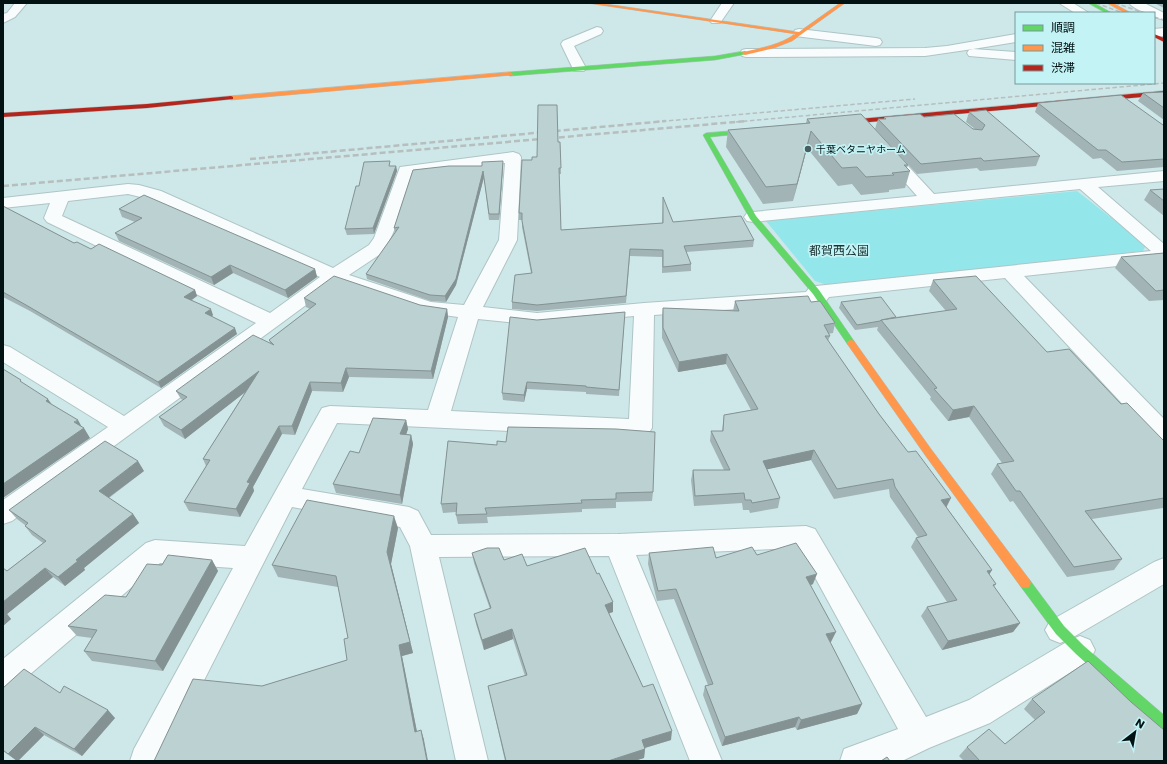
<svg xmlns="http://www.w3.org/2000/svg" width="1167" height="764" font-family="Poppins,'Noto Sans JP',sans-serif">
	<style>
		.green { fill: #93e7eb }
		.lines { fill: none; stroke-linecap: round; stroke-linejoin: round }
		.street-casing { stroke: #afc4c5; stroke-width: 2 }
		.fast-casing { stroke: #afc4c5; stroke-width: 1 }
		.slow-casing { stroke: #afc4c5; stroke-width: 1 }
		.jam-casing { stroke: #afc4c5; stroke-width: 1 }
		.street { fill: #f8fcfc; fill-rule: evenodd }
		.fast { fill: #63d668; fill-rule: evenodd }
		.slow { fill: #ff974d; fill-rule: evenodd }
		.jam { fill: #b3261e; fill-rule: evenodd }
		.rail-far1 { stroke: #b6bebe; stroke-width: 1.5; stroke-dasharray: 4.5 2.5; stroke-linecap: butt }
		.rail { stroke: #b6bebe; stroke-width: 2.5; stroke-dasharray: 6 3; stroke-linecap: butt }
		.wall { fill: #a2b4b5 }
		.shaded-wall { fill: #849293 }
		.building { fill: #bcd1d2; stroke: #849293 }
		.poi-dot { fill: #495d5e; stroke: #c3f3f5; stroke-width: 1.5 }
		.labels { text-anchor: middle; dominant-baseline: central; stroke-width: 3.5; stroke-linejoin: round; paint-order: stroke }
		.far-poi-label { font-size: 10px; fill: #021213; stroke: #c3f3f5; text-anchor: start }
		.park-label { font-size: 12px; fill: #193233; stroke: #c3f3f5 }
	</style>
	<rect width="100%" height="100%" fill="#cee8ea"/>
	<path class="green" d="M 1077,191 L 1146,245 L 1143,251 L 830,286 L 815,281 L 766,221 Z"/>
	<g class="lines">
		<g class="street-casing">
			<g id="street">
				<path d="M 15,3 L 27,3 L 15,17 L 3,23 L 3,14 L 7,13 Z"/>
				<path d="M 722,3 L 734,3 L 720,23 L 712,23 L 710,21 Z"/>
				<path d="M 1059,3 L 1073,3 L 1089,13 L 1075,13 Z"/>
				<path d="M 1129,3 L 1144,3 L 1164,13 L 1164,20 L 1154,17 L 1154,13 C 1146,13 1135,10 1129,3 Z"/>
				<path d="M 597,27 L 601,28 L 603,31 L 601,34 L 574,46 L 586,68 L 584,71 L 574,71 L 561,44 L 563,41 Z"/>
				<path d="M 1164,28 L 1164,36 L 1154,37 L 1154,29 Z"/>
				<path d="M 799,29 L 876,38 L 880,39 L 882,42 L 880,45 L 876,46 L 795,36 L 793,33 L 795,30 Z"/>
				<path d="M 1016,34 L 1016,42 L 973,49 L 1016,52 L 1016,60 L 969,56 L 967,53 L 969,50 L 973,49 L 925,56 L 746,57 L 742,56 L 740,53 L 742,50 L 746,49 L 925,48 L 947,46 Z"/>
				<path d="M 889,150 L 895,152 L 934,194 L 1164,171 L 1164,181 L 1098,187 L 1164,244 L 1164,261 L 1024,276 L 1164,419 L 1164,443 L 1156,440 L 1005,278 L 829,297 L 826,301 L 819,303 L 654,315 L 652,428 L 648,434 L 640,437 L 337,423 L 302,489 L 409,507 L 418,511 L 431,535 L 618,534 L 806,526 L 815,529 L 926,717 L 969,700 L 1070,640 L 1080,636 L 1090,640 L 1095,650 L 1090,660 L 990,723 L 929,748 L 902,761 L 840,761 L 844,749 L 898,729 L 799,548 L 636,555 L 722,761 L 690,761 L 609,556 L 439,557 L 488,761 L 456,761 L 410,546 L 400,527 L 292,507 L 163,761 L 130,761 L 134,749 L 233,568 L 160,563 L 14,688 L 3,693 L 3,659 L 146,543 L 155,540 L 245,546 L 322,408 L 330,406 L 428,410 L 458,317 L 422,312 L 336,283 L 12,521 L 3,524 L 3,500 L 108,427 L 3,362 L 3,345 L 10,347 L 124,416 L 256,323 L 47,222 L 44,218 L 50,203 L 3,208 L 3,198 L 128,184 L 139,185 L 161,191 L 333,268 L 369,245 L 374,238 L 400,167 L 513,152 L 519,154 L 521,157 L 517,240 L 483,307 L 537,313 L 644,303 L 806,292 L 809,288 L 816,286 L 1151,251 L 1080,189 L 753,222 L 747,221 L 744,217 L 747,213 L 753,212 L 917,196 L 881,155 L 883,152 ZM 505,163 L 499,240 L 464,305 L 431,302 L 349,275 L 382,253 C 398,230 404,200 413,174 ZM 128,194 L 149,199 L 320,277 L 270,313 L 62,216 L 68,201 ZM 634,316 L 629,419 L 451,411 L 478,319 L 537,325 Z"/>
				<path d="M 1164,558 L 1164,584 L 1070,639 L 1060,643 L 1050,639 L 1045,630 L 1050,621 L 1154,562 Z"/>
			</g>
		</g>
		<g class="fast-casing">
			<g id="fast">
				<path d="M 1088,3 L 1094,3 L 1112,13 L 1106,13 Z"/>
				<path d="M 745,51 L 748,53 L 747,54 L 715,60 L 510,76 L 507,74 L 510,72 L 715,56 Z"/>
				<path d="M 757,129 L 760,131 L 759,132 L 710,137 L 756,216 L 819,290 L 854,341 L 855,343 L 854,345 L 848,345 L 813,294 L 750,219 L 703,135 L 706,133 Z"/>
				<path d="M 1025,578 L 1029,579 L 1064,626 L 1084,646 L 1164,715 L 1164,730 L 1159,729 L 1076,654 L 1056,634 L 1021,587 L 1019,583 L 1021,579 Z"/>
			</g>
		</g>
		<g class="slow-casing">
			<g id="slow">
				<path d="M 587,3 L 599,3 L 799,32 L 840,3 L 845,3 L 792,41 L 774,48 L 745,55 L 742,53 L 743,52 C 761,48 780,45 795,34 Z"/>
				<path d="M 1107,3 L 1113,3 L 1131,13 L 1125,13 Z"/>
				<path d="M 510,72 L 513,74 L 512,75 L 231,100 L 228,98 L 231,96 Z"/>
				<path d="M 851,340 L 854,341 L 931,449 L 1029,579 L 1031,583 L 1029,587 L 1025,588 L 1021,587 L 925,455 L 848,345 L 847,343 L 848,341 Z"/>
			</g>
		</g>
		<g class="jam-casing">
			<g id="jam">
				<path d="M 1154,34 L 1164,38 L 1164,42 L 1154,37 Z"/>
				<path d="M 1164,91 L 1164,95 L 837,125 L 834,123 L 837,121 Z"/>
				<path d="M 231,96 L 233,97 L 233,99 L 147,108 L 3,117 L 3,113 L 147,104 Z"/>
			</g>
		</g>
		<use href="#street" class="street"/>
		<use href="#fast" class="fast"/>
		<use href="#slow" class="slow"/>
		<use href="#jam" class="jam"/>
		<g class="rail-far1">
			<path d="M 1096,3 L 1123,13"/>
			<path d="M 1115,3 L 1144,13"/>
			<path d="M 1154,17 L 1164,20"/>
			<path d="M 655,122 L 915,99"/>
			<path d="M 736,122 L 1164,83"/>
		</g>
		<g class="rail">
			<path d="M 250,159 L 666,121"/>
			<path d="M 3,186 L 747,121"/>
		</g>
	</g>
	<g class="wall">
		<path d="M 1154,3 L 1164,3 L 1164,8 Z"/>
		<path d="M 1164,92 L 1164,120 L 1138,101 L 1143,93 Z"/>
		<path d="M 1038,103 L 1164,125 L 1164,167 L 1117,171 L 1101,158 L 1093,159 L 1035,112 Z"/>
		<path d="M 969,112 L 1040,156 L 1036,166 L 980,171 L 977,168 L 917,174 L 875,129 L 878,119 L 884,119 L 884,117 L 924,117 L 975,129 L 966,122 Z"/>
		<path d="M 807,119 L 908,165 L 907,168 L 910,171 L 905,188 L 889,190 L 889,192 L 861,195 L 852,184 L 838,186 L 807,148 L 793,201 L 763,204 L 726,147 L 728,130 L 806,123 Z"/>
		<path d="M 558,142 L 560,142 L 561,174 L 559,174 L 561,230 L 662,223 L 663,197 L 673,222 L 754,240 L 753,247 L 686,252 L 691,264 L 691,271 L 662,273 L 662,257 L 630,256 L 626,303 L 537,311 L 512,309 L 512,302 L 531,273 L 522,227 L 522,220 L 519,220 L 519,213 L 532,160 Z"/>
		<path d="M 391,166 L 396,166 L 397,171 L 374,234 L 347,235 L 345,229 L 359,186 Z"/>
		<path d="M 503,166 L 499,220 L 489,220 L 484,177 L 456,285 L 446,302 L 431,301 L 367,279 L 366,274 L 395,233 L 394,228 L 413,170 Z"/>
		<path d="M 1164,189 L 1164,216 L 1144,200 L 1150,190 Z"/>
		<path d="M 3,206 L 74,243 L 195,290 L 197,296 L 192,300 L 213,315 L 212,317 L 237,334 L 161,388 L 30,311 L 3,297 Z"/>
		<path d="M 119,209 L 315,269 L 317,277 L 288,298 L 233,273 L 214,285 L 119,241 L 115,233 L 135,222 L 122,217 Z"/>
		<path d="M 1164,253 L 1164,300 L 1149,301 L 1115,268 L 1121,257 Z"/>
		<path d="M 933,280 L 1047,352 L 1121,404 L 1164,441 L 1164,509 L 1163,508 L 1092,519 L 1122,559 L 1114,570 L 1067,577 L 1013,501 L 1010,502 L 991,474 L 997,464 L 1002,463 L 969,417 L 948,421 L 930,399 L 931,397 L 877,330 L 878,327 L 855,330 L 839,308 L 841,302 L 896,317 L 946,311 L 929,291 Z"/>
		<path d="M 304,298 L 420,305 L 447,309 L 448,317 L 433,379 L 349,377 L 343,392 L 312,391 L 295,435 L 282,434 L 253,487 L 254,491 L 240,517 L 189,511 L 184,502 L 206,466 L 203,459 L 245,392 L 185,439 L 164,426 L 159,417 L 183,400 L 181,399 L 176,391 L 270,343 L 269,340 L 310,309 L 306,307 Z"/>
		<path d="M 735,301 L 811,302 L 835,323 L 833,333 L 828,334 L 830,336 L 828,341 L 879,414 L 992,570 L 989,574 L 996,584 L 994,587 L 1020,623 L 1013,632 L 942,650 L 921,616 L 927,607 L 947,602 L 911,547 L 916,538 L 918,537 L 890,497 L 889,489 L 834,499 L 811,460 L 767,469 L 780,498 L 778,508 L 750,513 L 749,510 L 743,510 L 742,503 L 694,506 L 691,480 L 693,470 L 724,470 L 710,441 L 711,431 L 722,431 L 724,415 L 751,410 L 726,364 L 678,372 L 662,338 L 662,317 L 663,308 L 733,311 Z"/>
		<path d="M 625,312 L 619,396 L 586,394 L 586,392 L 527,389 L 524,402 L 503,400 L 502,393 L 537,320 Z"/>
		<path d="M 406,420 L 408,429 L 406,434 L 411,435 L 413,444 L 402,504 L 336,493 L 333,484 L 359,453 Z"/>
		<path d="M 448,441 L 653,492 L 652,501 L 616,502 L 616,508 L 582,509 L 582,512 L 487,517 L 488,523 L 458,524 L 456,515 L 456,512 L 443,513 L 441,504 Z"/>
		<path d="M 144,471 L 109,498 L 133,514 L 139,523 L 84,568 L 85,570 L 65,586 L 53,577 L 7,614 L 11,619 L 3,626 L 7,571 L 43,543 L 32,535 L 25,526 L 25,525 L 17,519 L 9,510 Z"/>
		<path d="M 398,528 L 391,564 L 413,653 L 402,656 L 417,732 L 421,730 L 424,740 L 262,686 L 347,660 L 348,638 L 338,587 L 278,577 L 272,565 Z"/>
		<path d="M 472,553 L 504,560 L 527,566 L 613,612 L 609,613 L 643,687 L 671,740 L 645,748 L 644,758 L 634,761 L 505,761 L 488,686 L 525,676 L 513,639 L 484,650 L 476,624 L 474,614 L 490,609 L 474,563 Z"/>
		<path d="M 649,553 L 716,558 L 757,555 L 813,584 L 811,585 L 831,642 L 830,642 L 862,704 L 857,714 L 797,730 L 795,727 L 722,746 L 703,695 L 705,686 L 708,685 L 674,599 L 657,601 L 648,564 Z"/>
		<path d="M 212,560 L 218,571 L 163,671 L 92,661 L 84,651 L 92,638 L 77,636 L 68,626 L 126,597 L 162,565 Z"/>
		<path d="M 3,688 L 60,693 L 115,718 L 82,756 L 44,735 L 18,761 L 17,761 L 3,751 Z"/>
		<path d="M 1032,699 L 1164,761 L 964,761 L 959,756 L 967,747 L 1005,744 L 1035,720 L 1024,709 Z"/>
	</g>
	<g class="shaded-wall">
		<path d="M 811,131 L 807,148 L 793,201 L 797,184 Z"/>
		<path d="M 503,161 L 503,166 L 499,220 L 499,214 Z"/>
		<path d="M 396,166 L 397,171 L 374,234 L 373,228 Z"/>
		<path d="M 483,171 L 484,177 L 456,285 L 446,302 L 445,296 Z"/>
		<path d="M 230,265 L 233,273 L 214,285 L 211,277 Z"/>
		<path d="M 315,269 L 317,277 L 288,298 L 285,290 Z"/>
		<path d="M 195,290 L 197,296 L 187,303 L 184,297 Z"/>
		<path d="M 211,309 L 213,315 L 207,320 L 205,313 Z"/>
		<path d="M 447,309 L 448,317 L 433,379 L 431,371 Z"/>
		<path d="M 235,328 L 237,334 L 161,388 L 158,382 Z"/>
		<path d="M 727,354 L 726,364 L 678,372 L 679,362 Z"/>
		<path d="M 346,368 L 349,377 L 343,392 L 341,383 Z"/>
		<path d="M 259,371 L 262,379 L 185,439 L 181,430 Z"/>
		<path d="M 310,382 L 312,391 L 295,435 L 292,426 Z"/>
		<path d="M 527,382 L 527,389 L 524,402 L 524,395 Z"/>
		<path d="M 48,399 L 55,409 L 46,401 Z"/>
		<path d="M 974,406 L 969,417 L 948,421 L 953,410 Z"/>
		<path d="M 78,420 L 83,429 L 84,428 L 90,438 L 3,498 L 3,484 Z"/>
		<path d="M 406,420 L 408,429 L 403,444 L 400,434 Z"/>
		<path d="M 279,426 L 282,434 L 253,487 L 254,491 L 240,517 L 236,509 L 247,482 Z"/>
		<path d="M 411,435 L 413,444 L 402,504 L 400,495 Z"/>
		<path d="M 814,450 L 811,460 L 760,471 L 763,461 Z"/>
		<path d="M 138,461 L 144,471 L 105,500 L 99,491 Z"/>
		<path d="M 951,498 L 946,508 L 941,500 Z"/>
		<path d="M 133,514 L 139,523 L 84,568 L 85,570 L 65,586 L 58,577 L 76,560 Z"/>
		<path d="M 394,516 L 398,528 L 391,564 L 413,653 L 402,656 L 419,742 L 415,732 L 399,645 L 387,552 Z"/>
		<path d="M 212,560 L 218,571 L 163,671 L 155,661 Z"/>
		<path d="M 45,568 L 53,577 L 7,614 L 11,619 L 3,626 L 3,602 Z"/>
		<path d="M 992,570 L 986,580 L 987,571 Z"/>
		<path d="M 817,574 L 813,584 L 803,588 L 806,577 Z"/>
		<path d="M 613,602 L 613,612 L 604,615 L 605,605 Z"/>
		<path d="M 1020,623 L 1013,632 L 942,650 L 948,641 Z"/>
		<path d="M 512,629 L 513,639 L 484,650 L 482,640 Z"/>
		<path d="M 836,632 L 831,642 L 821,644 L 826,634 Z"/>
		<path d="M 862,704 L 857,714 L 797,730 L 801,720 Z"/>
		<path d="M 108,710 L 115,718 L 82,756 L 74,749 Z"/>
		<path d="M 799,717 L 795,727 L 722,746 L 725,737 Z"/>
		<path d="M 35,727 L 44,735 L 18,761 L 17,761 L 8,754 Z"/>
		<path d="M 421,730 L 424,740 L 428,761 L 427,761 Z"/>
		<path d="M 672,731 L 671,740 L 641,749 L 642,740 Z"/>
		<path d="M 645,749 L 644,758 L 634,761 L 608,761 Z"/>
	</g>
	<g class="building">
		<path d="M 1164,92 L 1164,108 L 1143,93 Z"/>
		<path d="M 1121,95 L 1163,125 L 1164,125 L 1164,159 L 1122,162 L 1106,150 L 1098,150 L 1038,103 Z"/>
		<path d="M 538,105 L 557,105 L 558,142 L 560,142 L 561,168 L 559,168 L 561,230 L 663,223 L 663,197 L 673,222 L 741,216 L 754,240 L 684,246 L 691,264 L 663,267 L 663,250 L 630,249 L 626,296 L 537,305 L 512,302 L 515,275 L 532,273 L 522,221 L 522,213 L 519,213 L 522,160 L 532,160 L 532,157 L 537,157 Z"/>
		<path d="M 986,110 L 1040,156 L 984,161 L 981,158 L 921,164 L 878,119 L 886,119 L 884,117 L 920,114 L 924,117 L 954,114 L 973,129 L 982,130 L 985,125 L 969,112 Z"/>
		<path d="M 861,114 L 908,165 L 904,165 L 910,171 L 892,173 L 894,175 L 866,177 L 857,167 L 842,168 L 811,131 L 797,184 L 766,187 L 728,130 L 810,123 L 807,119 Z"/>
		<path d="M 390,161 L 389,166 L 396,166 L 373,228 L 345,229 L 356,186 L 359,186 L 364,162 Z"/>
		<path d="M 503,161 L 499,214 L 489,214 L 483,171 L 456,279 L 445,296 L 430,295 L 366,274 L 399,227 L 394,228 L 413,170 L 449,166 L 482,166 L 482,162 Z"/>
		<path d="M 1164,189 L 1164,201 L 1150,190 Z"/>
		<path d="M 144,195 L 315,269 L 285,290 L 230,265 L 211,277 L 115,233 L 142,218 L 119,209 Z"/>
		<path d="M 3,206 L 74,243 L 77,242 L 91,249 L 99,244 L 195,290 L 184,297 L 211,309 L 205,313 L 235,328 L 158,382 L 26,305 L 3,292 Z"/>
		<path d="M 1164,253 L 1164,290 L 1156,291 L 1121,257 Z"/>
		<path d="M 334,276 L 420,305 L 447,309 L 431,371 L 346,368 L 341,383 L 310,382 L 292,426 L 279,426 L 247,482 L 250,483 L 236,509 L 184,502 L 210,460 L 203,459 L 259,371 L 181,430 L 159,417 L 187,397 L 176,391 L 253,335 L 274,345 L 269,340 L 316,304 L 304,298 Z"/>
		<path d="M 976,276 L 1047,352 L 1069,349 L 1121,404 L 1127,403 L 1164,441 L 1164,498 L 1085,511 L 1122,559 L 1074,567 L 1020,491 L 1016,491 L 997,464 L 1014,461 L 974,406 L 953,410 L 934,389 L 937,388 L 881,320 L 957,309 L 933,280 Z"/>
		<path d="M 808,296 L 811,302 L 820,301 L 835,323 L 824,325 L 830,336 L 825,336 L 879,414 L 908,452 L 916,451 L 951,498 L 941,500 L 992,570 L 987,571 L 996,584 L 993,585 L 1020,623 L 948,641 L 927,607 L 957,600 L 916,538 L 927,535 L 895,487 L 893,479 L 837,489 L 814,450 L 763,461 L 780,498 L 752,503 L 751,500 L 745,500 L 744,493 L 695,496 L 693,470 L 730,470 L 711,431 L 723,431 L 724,415 L 758,409 L 727,354 L 679,362 L 663,328 L 663,308 L 739,311 L 735,301 Z"/>
		<path d="M 881,297 L 896,317 L 881,320 L 880,321 L 857,325 L 841,302 Z"/>
		<path d="M 625,312 L 619,390 L 586,387 L 586,386 L 527,382 L 524,395 L 502,393 L 510,317 L 537,320 Z"/>
		<path d="M 3,369 L 21,380 L 20,381 L 48,399 L 46,401 L 78,420 L 74,422 L 84,428 L 3,484 Z"/>
		<path d="M 373,418 L 406,420 L 400,434 L 411,435 L 400,495 L 333,484 L 350,451 L 359,453 Z"/>
		<path d="M 508,427 L 616,429 L 655,432 L 653,492 L 616,493 L 616,499 L 581,500 L 582,503 L 485,508 L 487,514 L 456,515 L 457,503 L 441,504 L 448,441 L 497,445 L 497,441 L 506,442 Z"/>
		<path d="M 105,441 L 138,461 L 99,491 L 133,514 L 76,560 L 78,561 L 58,577 L 45,568 L 3,602 L 3,568 L 7,571 L 46,541 L 25,526 L 28,523 L 9,510 Z"/>
		<path d="M 307,500 L 394,516 L 387,552 L 410,642 L 399,645 L 415,732 L 421,730 L 427,761 L 154,761 L 193,679 L 262,686 L 347,660 L 344,639 L 348,638 L 336,576 L 272,565 Z"/>
		<path d="M 796,543 L 817,574 L 806,577 L 836,632 L 826,634 L 862,704 L 801,720 L 799,717 L 725,737 L 705,686 L 713,684 L 676,589 L 658,591 L 649,553 L 713,547 L 716,558 L 752,547 L 757,555 Z"/>
		<path d="M 487,548 L 499,548 L 504,560 L 522,554 L 527,566 L 585,548 L 597,574 L 599,573 L 613,602 L 605,605 L 643,687 L 653,684 L 672,731 L 642,740 L 645,749 L 608,761 L 505,761 L 506,761 L 488,686 L 527,675 L 512,629 L 482,640 L 474,614 L 491,608 L 472,553 Z"/>
		<path d="M 168,555 L 212,560 L 155,661 L 84,651 L 97,630 L 68,626 L 105,595 L 126,597 L 147,564 L 162,565 Z"/>
		<path d="M 1088,661 L 1131,702 L 1164,730 L 1164,761 L 980,761 L 967,747 L 989,729 L 1005,744 L 1045,712 L 1032,699 Z"/>
		<path d="M 24,669 L 60,693 L 64,686 L 108,710 L 74,749 L 35,727 L 8,754 L 3,750 L 3,688 Z"/>
		<path d="M 887,757 L 890,761 L 881,761 Z"/>
	</g>
	<circle class="poi-dot" cx="808" cy="149" r="4"/>
	<g class="labels">
		<g class="far-poi-label">
			<text x="816" y="149">千葉ベタニヤホーム</text>
		</g>
		<g class="park-label">
			<text x="839" y="250">都賀西公園</text>
		</g>
	</g>
	<rect width="1167" height="764" fill="none" stroke="#021213" stroke-width="8"/>
	<rect x="1015" y="12" width="140" height="72" fill="#c3f3f5" stroke="#76999b"/>
	<rect x="1023" y="25" width="20" height="6" fill="#63d668" stroke="#76999b"/>
	<text x="1051" y="32" font-size="12" fill="#021213">順調</text>
	<rect x="1023" y="45" width="20" height="6" fill="#ff974d" stroke="#76999b"/>
	<text x="1051" y="52" font-size="12" fill="#021213">混雑</text>
	<rect x="1023" y="65" width="20" height="6" fill="#b3261e" stroke="#76999b"/>
	<text x="1051" y="72" font-size="12" fill="#021213">渋滞</text>
	<g transform="translate(1135 732) rotate(31)" stroke="#c3f3f5" stroke-width="3" paint-order="stroke">
	<path d="M0-3L7 15L0 10L-7 15Z" fill="#021213"/>
	<text y="-6" font-size="11" font-weight="bold" text-anchor="middle" fill="#021213">N</text>
	</g>
</svg>
